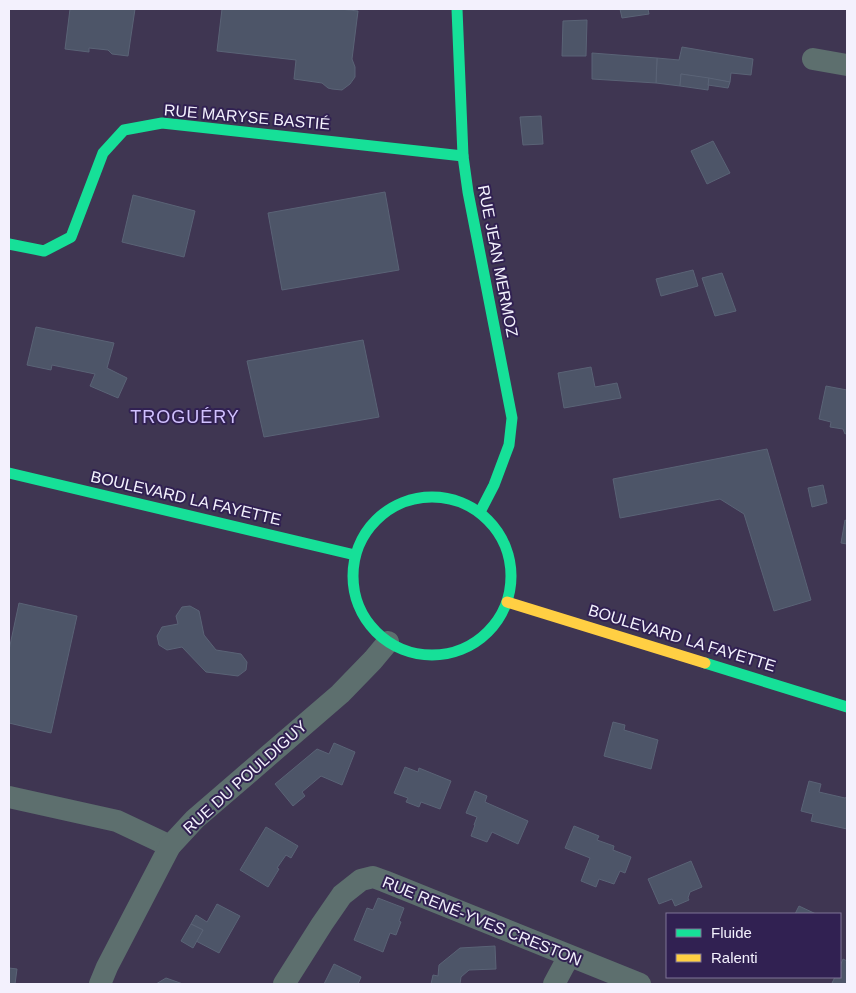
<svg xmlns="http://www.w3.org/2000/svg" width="856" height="993" font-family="Helvetica,sans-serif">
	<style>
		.building { fill: #4d5568; stroke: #5a6376 }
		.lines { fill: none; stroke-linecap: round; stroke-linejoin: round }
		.street { stroke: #5d6f6e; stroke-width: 22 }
		.fast { stroke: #16e098; stroke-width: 11 }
		.slow { stroke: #ffcf43; stroke-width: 11 }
		.labels { text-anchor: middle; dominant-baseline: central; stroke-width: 4; stroke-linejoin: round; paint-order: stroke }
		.street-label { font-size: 16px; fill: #f3f1fd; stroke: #312152 }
		.neighbourhood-label { font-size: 18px; letter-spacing: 1px; fill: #d0c0fe; stroke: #312152 }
	</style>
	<rect width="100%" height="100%" fill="#3f3652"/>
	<g class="building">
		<path d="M 70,9 L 135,9 L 128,56 L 112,54 L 108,50 L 89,48 L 89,52 L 65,49 Z"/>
		<path d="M 222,9 L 340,9 L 358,11 L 352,59 L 355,67 L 355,77 L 350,84 L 342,90 L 332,89 L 328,88 L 322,83 L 294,79 L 296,60 L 217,51 Z"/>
		<path d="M 620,9 L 648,9 L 649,14 L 622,18 Z"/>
		<path d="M 587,20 L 586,56 L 562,56 L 563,21 Z"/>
		<path d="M 682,47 L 753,59 L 751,75 L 731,73 L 730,82 L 681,74 L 680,86 L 656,83 L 657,58 L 679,60 Z"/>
		<path d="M 592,53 L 657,58 L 656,83 L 592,79 Z"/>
		<path d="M 681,74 L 709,78 L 708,90 L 680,86 Z"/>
		<path d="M 709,78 L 730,82 L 728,88 L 708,85 Z"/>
		<path d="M 541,116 L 543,144 L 523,145 L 520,117 Z"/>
		<path d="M 713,141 L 730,173 L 707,184 L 691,151 Z"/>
		<path d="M 385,192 L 399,270 L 282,290 L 268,213 Z"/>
		<path d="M 133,195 L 195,211 L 184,257 L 122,242 Z"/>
		<path d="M 693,270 L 698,286 L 661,296 L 656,279 Z"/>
		<path d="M 722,273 L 736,311 L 715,316 L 702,278 Z"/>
		<path d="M 36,327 L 114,343 L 107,368 L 127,378 L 118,398 L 90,386 L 95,374 L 52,365 L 51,370 L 27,365 Z"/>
		<path d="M 363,340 L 379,417 L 264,437 L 247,361 Z"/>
		<path d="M 591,367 L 595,387 L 617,383 L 621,398 L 564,408 L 558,373 Z"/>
		<path d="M 826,386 L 847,390 L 847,433 L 845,434 L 843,429 L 830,427 L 831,422 L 819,419 Z"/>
		<path d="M 767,449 L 811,600 L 774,611 L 744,514 L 720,499 L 620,518 L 613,479 Z"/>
		<path d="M 823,485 L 827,503 L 812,507 L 808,488 Z"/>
		<path d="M 845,520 L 847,521 L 847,544 L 841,543 Z"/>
		<path d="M 19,603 L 77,616 L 51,733 L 9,723 L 9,650 Z"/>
		<path d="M 190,606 L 199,611 L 204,635 L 216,650 L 241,654 L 247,662 L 246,670 L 238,676 L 206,672 L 182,647 L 167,650 L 159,645 L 157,636 L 162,627 L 178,624 L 176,616 L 182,607 Z"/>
		<path d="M 613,722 L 625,725 L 624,730 L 658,740 L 651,769 L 604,756 Z"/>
		<path d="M 334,743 L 355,752 L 342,785 L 321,776 L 302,792 L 305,796 L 293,806 L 275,784 L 317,749 L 329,754 Z"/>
		<path d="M 405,767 L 418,772 L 419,768 L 451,781 L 440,809 L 421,802 L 419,807 L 406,802 L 408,798 L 394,793 Z"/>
		<path d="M 809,781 L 821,784 L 819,792 L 845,798 L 847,797 L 847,829 L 811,821 L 813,814 L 801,811 Z"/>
		<path d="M 475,791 L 487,796 L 485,802 L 528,821 L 518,844 L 492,832 L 487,842 L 471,836 L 475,825 L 474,825 L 477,817 L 466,813 Z"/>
		<path d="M 574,826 L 599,836 L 597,840 L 614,846 L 613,850 L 631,857 L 625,873 L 620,871 L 614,884 L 599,879 L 596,887 L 581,881 L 590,858 L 565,848 Z"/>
		<path d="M 266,827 L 298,846 L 291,858 L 286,855 L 277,868 L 279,869 L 268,887 L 240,870 Z"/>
		<path d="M 691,861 L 702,887 L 690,892 L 688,898 L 689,900 L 675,906 L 672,899 L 659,904 L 648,879 Z"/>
		<path d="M 378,898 L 404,908 L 399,921 L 401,922 L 396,935 L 390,933 L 383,952 L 354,940 L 367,908 L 373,910 Z"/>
		<path d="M 217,904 L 240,916 L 219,953 L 196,941 L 203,930 L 191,924 L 196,915 L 207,922 Z"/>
		<path d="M 799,906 L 816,914 L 795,914 Z"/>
		<path d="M 191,924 L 203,930 L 193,948 L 181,941 Z"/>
		<path d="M 495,946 L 496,969 L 469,970 L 461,977 L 460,984 L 431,984 L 433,975 L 438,976 L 439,965 L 460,948 Z"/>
		<path d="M 843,959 L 847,961 L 847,984 L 836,984 L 832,983 L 835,977 L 840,977 L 840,966 Z"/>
		<path d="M 334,964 L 361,977 L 358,984 L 324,984 Z"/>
		<path d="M 9,968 L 17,969 L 15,984 L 9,984 Z"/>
		<path d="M 166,978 L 183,984 L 156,984 Z"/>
	</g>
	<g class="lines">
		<g class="street">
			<path d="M 813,59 L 847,65"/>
			<path d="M 9,797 L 117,821 L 170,846"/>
			<path d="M 100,984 L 107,967 L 170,846 L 195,819 L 340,694 L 373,660 L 388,642"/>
			<path d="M 284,984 L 322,924 L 342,895 L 361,880 L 373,877 L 384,881 L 640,984"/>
			<path d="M 554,984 L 569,956"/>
		</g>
		<g class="fast">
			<path d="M 457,9 L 463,156 L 468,192 L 512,418 L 509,445 L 494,485 L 480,512"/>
			<path d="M 9,244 L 44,251 L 71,237 L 103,153 L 124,130 L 162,123 L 463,156"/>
			<path d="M 9,473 L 355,555"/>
			<circle cx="432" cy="576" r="79"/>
			<path d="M 705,663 L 847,707"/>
		</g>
		<path class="slow" d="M 507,602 L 705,663"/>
	</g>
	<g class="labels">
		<g class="street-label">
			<text transform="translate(247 117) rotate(5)">RUE MARYSE BASTIÉ</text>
			<text transform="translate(498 261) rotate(79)">RUE JEAN MERMOZ</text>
			<text transform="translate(186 498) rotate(13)">BOULEVARD LA FAYETTE</text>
			<text transform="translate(682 638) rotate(17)">BOULEVARD LA FAYETTE</text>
			<text transform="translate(245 777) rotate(-42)">RUE DU POULDIGUY</text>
			<text transform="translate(482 921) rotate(22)">RUE RENÉ-YVES CRESTON</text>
		</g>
		<g class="neighbourhood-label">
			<text x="185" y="417">TROGUÉRY</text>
		</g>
	</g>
	<rect width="856" height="993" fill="none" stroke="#f3f1fd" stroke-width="20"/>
	<rect x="666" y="913" width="175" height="65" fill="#312152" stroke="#7f7496"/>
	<rect x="676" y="929" width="25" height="8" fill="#16e098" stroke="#7f7496"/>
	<text x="711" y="938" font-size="15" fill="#f3f1fd">Fluide</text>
	<rect x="676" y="954" width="25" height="8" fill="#ffcf43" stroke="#7f7496"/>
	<text x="711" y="963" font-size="15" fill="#f3f1fd">Ralenti</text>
</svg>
